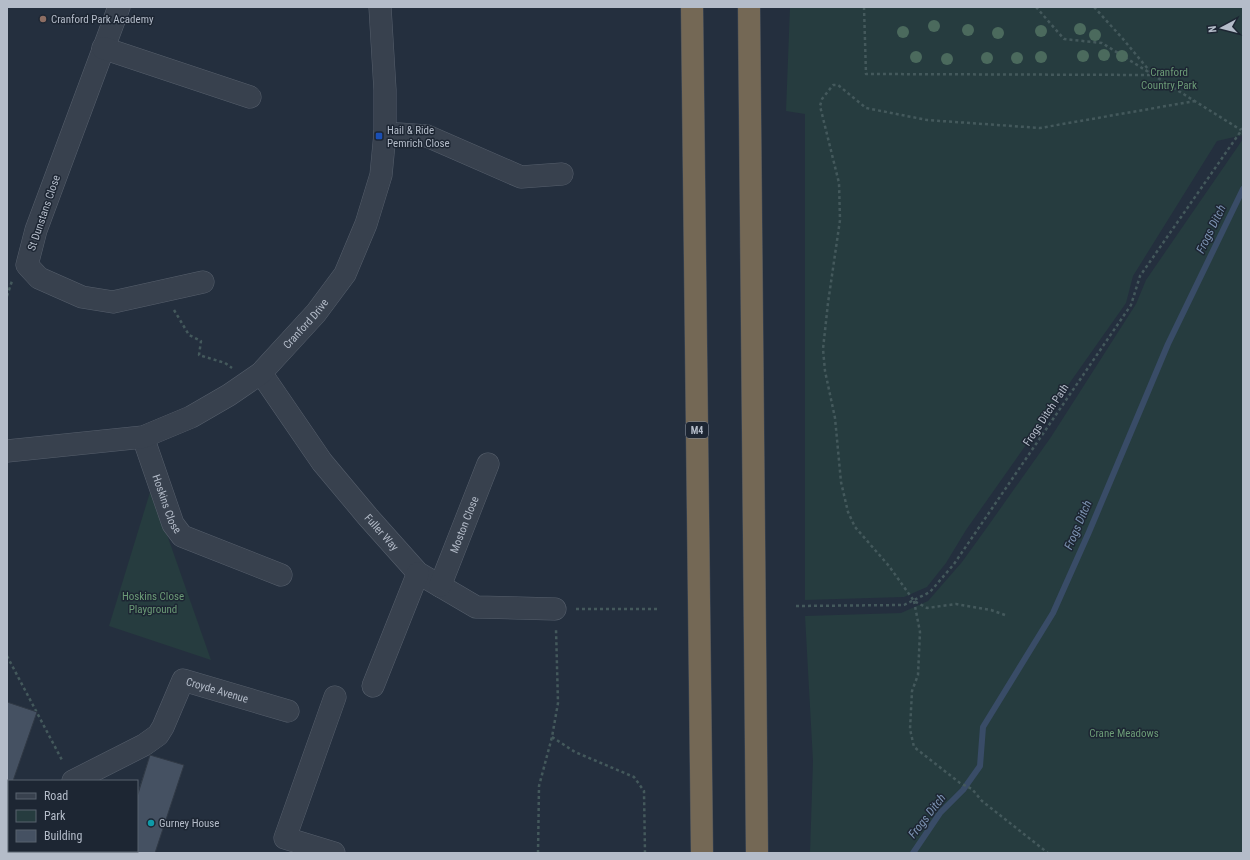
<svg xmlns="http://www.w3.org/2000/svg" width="1250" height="860" font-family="'Roboto Condensed',sans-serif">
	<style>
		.green { fill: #263c3f }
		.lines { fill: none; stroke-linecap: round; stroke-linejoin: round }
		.stream { stroke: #394c67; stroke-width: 6 }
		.minor-casing { stroke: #565f6c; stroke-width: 23 }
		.highway-casing { stroke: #434c59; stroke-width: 23 }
		.path { stroke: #44595c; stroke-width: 2.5; stroke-dasharray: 3 3; stroke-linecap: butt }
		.minor { stroke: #38414e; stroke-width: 22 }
		.highway { stroke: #746855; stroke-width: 22 }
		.tree { fill: #4b6a5d }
		.wall { fill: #3b4654 }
		.building { fill: #455162; stroke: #303945 }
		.education-dot { fill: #8d6e63; stroke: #1d2633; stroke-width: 1.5 }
		.transit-dot { fill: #1a4fb4; stroke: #1d2633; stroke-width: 1.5 }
		.culture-dot { fill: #0f9aa8; stroke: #1d2633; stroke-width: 1.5 }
		.labels { text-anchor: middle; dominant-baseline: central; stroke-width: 3; stroke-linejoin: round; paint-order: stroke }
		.shield { fill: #1d2633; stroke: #878f9c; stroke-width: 1 }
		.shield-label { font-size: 10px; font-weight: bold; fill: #b4bcc9 }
		.poi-label { font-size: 11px; fill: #b4bcc9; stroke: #1d2633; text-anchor: start }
		.park-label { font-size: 11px; fill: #6b9a76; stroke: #1d2633 }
		.street-label { font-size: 11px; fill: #b4bcc9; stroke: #1d2633 }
		.water-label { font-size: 12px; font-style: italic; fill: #7c92b1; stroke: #1d2633 }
	</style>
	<rect width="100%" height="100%" fill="#242f3e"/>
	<g class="green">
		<path d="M 790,7 L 1243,7 L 1243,135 L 1217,141 L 1133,276 L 1126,303 L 966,530 L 946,563 L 927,587 L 904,597 L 805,600 L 805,114 L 786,111 Z"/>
		<path d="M 1243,139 L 1243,853 L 810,853 L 813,761 L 805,616 L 901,613 L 928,601 L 962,562 L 988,526 L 1051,437 L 1136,304 L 1146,280 Z"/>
		<path d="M 151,489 L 211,660 L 109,626 Z"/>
	</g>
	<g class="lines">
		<path class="stream" d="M 913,853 L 940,813 L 963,790 L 980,766 L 983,727 L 1053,613 L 1089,532 L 1168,344 L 1243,189"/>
		<g class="minor-casing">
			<g id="minor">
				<path d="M 119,7 L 36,230 L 27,265 L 39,278 L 82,297 L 113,302 L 203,282"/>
				<path d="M 103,48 L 250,97"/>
				<path d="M 385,133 L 427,136 L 521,177 L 562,174"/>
				<path id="s1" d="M 261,373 L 322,462 L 368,517 L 418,573 L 476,607 L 555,609"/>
				<path id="s2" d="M 143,437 L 173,524 L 182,536 L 281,575"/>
				<path id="s3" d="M 7,451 L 143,437 L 191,417 L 229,395 L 261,373 L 316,313 L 345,274 L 366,224 L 381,175 L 385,133 L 385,90 L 380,7"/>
				<path id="s4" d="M 440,586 L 488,464"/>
				<path d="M 373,686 L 418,573"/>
				<path id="s5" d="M 73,781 L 144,745 L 158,735 L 163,727 L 183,680 L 288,711"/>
				<path d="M 47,853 L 48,851"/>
				<path d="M 334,853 L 285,838 L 335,697"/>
			</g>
		</g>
		<g class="highway-casing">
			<g id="highway">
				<path d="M 692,7 L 702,853"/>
				<path d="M 749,7 L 757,853"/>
			</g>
		</g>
		<g class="path">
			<path d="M 864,7 L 866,74 L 1153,75"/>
			<path d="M 1036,7 L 1064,39 L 1102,43 L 1150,73"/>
			<path d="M 1094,7 L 1123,39 L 1153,75 L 1241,130"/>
			<path d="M 7,296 L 12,281"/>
			<path d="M 174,310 L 189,335 L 201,341 L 199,355 L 225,363 L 232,368"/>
			<path d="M 914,601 L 920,632 L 918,675 L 912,691 L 910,729 L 914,747 L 960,783 L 972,789 L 982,801 L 1048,853"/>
			<path d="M 796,606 L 904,605 L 930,592 L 954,564 L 1131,305 L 1140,276 L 1243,128"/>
			<path d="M 576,609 L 660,609"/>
			<path d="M 1005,615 L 991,610 L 956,604 L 927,608 L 914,601 L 889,566 L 855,527 L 848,512 L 841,482 L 835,418 L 825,371 L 823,349 L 828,303 L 840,220 L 839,183 L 820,106 L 822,99 L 833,85 L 838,85 L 866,108 L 927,120 L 1040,128 L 1195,101"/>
			<path d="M 7,656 L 63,762"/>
			<path d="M 552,737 L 575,752 L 634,777 L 644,791 L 645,853"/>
			<path d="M 538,853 L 539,786 L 552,737 L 558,703 L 556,629"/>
		</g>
		<use href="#minor" class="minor"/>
		<use href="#highway" class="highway"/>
	</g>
	<g class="tree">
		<circle cx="934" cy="26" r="6"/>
		<circle cx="1080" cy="29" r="6"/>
		<circle cx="968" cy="30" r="6"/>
		<circle cx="1041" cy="31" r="6"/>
		<circle cx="903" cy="32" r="6"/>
		<circle cx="998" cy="33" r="6"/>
		<circle cx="1095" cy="35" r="6"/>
		<circle cx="1104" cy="55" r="6"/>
		<circle cx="1083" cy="56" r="6"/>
		<circle cx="1122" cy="56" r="6"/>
		<circle cx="916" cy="57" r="6"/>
		<circle cx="1041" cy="57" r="6"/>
		<circle cx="987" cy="58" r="6"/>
		<circle cx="1017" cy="58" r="6"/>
		<circle cx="947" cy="59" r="6"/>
	</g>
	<path class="wall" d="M 150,755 L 155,853 L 119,853 L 119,851 L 137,851 L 137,795 Z"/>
	<g class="building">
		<path d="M 7,702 L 37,712 L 13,781 L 9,781 L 9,793 L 7,799 Z"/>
		<path d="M 150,755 L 184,765 L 155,853 L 120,853 L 120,851 L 137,851 L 137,797 Z"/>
	</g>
	<circle class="education-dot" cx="43" cy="19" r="4"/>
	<rect class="transit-dot" x="375" y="132" width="8" height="8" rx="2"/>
	<circle class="culture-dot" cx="151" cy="823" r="4"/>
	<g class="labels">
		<rect class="shield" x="686" y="422" width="22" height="16" rx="3"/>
		<g class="shield-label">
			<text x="697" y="430">M4</text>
		</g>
		<g class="poi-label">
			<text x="51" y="19">Cranford Park Academy</text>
			<text x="387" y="130">Hail &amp; Ride<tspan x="387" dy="13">Pemrich Close</tspan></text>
			<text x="159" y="823">Gurney House</text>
		</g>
		<g class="park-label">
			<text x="1169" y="72">Cranford<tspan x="1169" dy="13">Country Park</tspan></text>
			<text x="153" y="596">Hoskins Close<tspan x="153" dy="13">Playground</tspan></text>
			<text x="1124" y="733">Crane Meadows</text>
		</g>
		<g class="street-label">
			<text transform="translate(44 213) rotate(-71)">St Dunstans Close</text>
			<text stroke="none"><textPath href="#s3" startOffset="338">Cranford Drive</textPath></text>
			<text transform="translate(1046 415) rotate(-56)">Frogs Ditch Path</text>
			<text stroke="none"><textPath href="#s2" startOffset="71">Hoskins Close</textPath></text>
			<text stroke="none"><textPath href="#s4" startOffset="66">Moston Close</textPath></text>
			<text stroke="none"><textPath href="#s1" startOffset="200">Fuller Way</textPath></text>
			<text stroke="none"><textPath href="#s5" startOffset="193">Croyde Avenue</textPath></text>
		</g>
		<g class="water-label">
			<text transform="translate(1211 229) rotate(-64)">Frogs Ditch</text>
			<text transform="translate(1078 525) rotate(-67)">Frogs Ditch</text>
			<text transform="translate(927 816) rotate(-52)">Frogs Ditch</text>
		</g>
	</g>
	<rect width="1250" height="860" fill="none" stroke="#b4bcc9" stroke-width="16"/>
	<rect x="8" y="780" width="130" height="72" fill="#1d2633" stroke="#59626f"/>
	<rect x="16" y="793" width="20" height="6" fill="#38414e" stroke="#59626f"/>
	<text x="44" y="800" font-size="12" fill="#b4bcc9">Road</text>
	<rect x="16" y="810" width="20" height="12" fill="#263c3f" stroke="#59626f"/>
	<text x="44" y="820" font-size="12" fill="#b4bcc9">Park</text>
	<rect x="16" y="830" width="20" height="12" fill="#455162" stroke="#59626f"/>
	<text x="44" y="840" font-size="12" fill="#b4bcc9">Building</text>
	<g transform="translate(1222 28) rotate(263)" stroke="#1d2633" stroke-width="3" paint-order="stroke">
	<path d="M0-3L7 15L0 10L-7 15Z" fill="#b4bcc9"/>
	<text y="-6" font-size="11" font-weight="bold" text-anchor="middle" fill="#b4bcc9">N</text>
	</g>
</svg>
